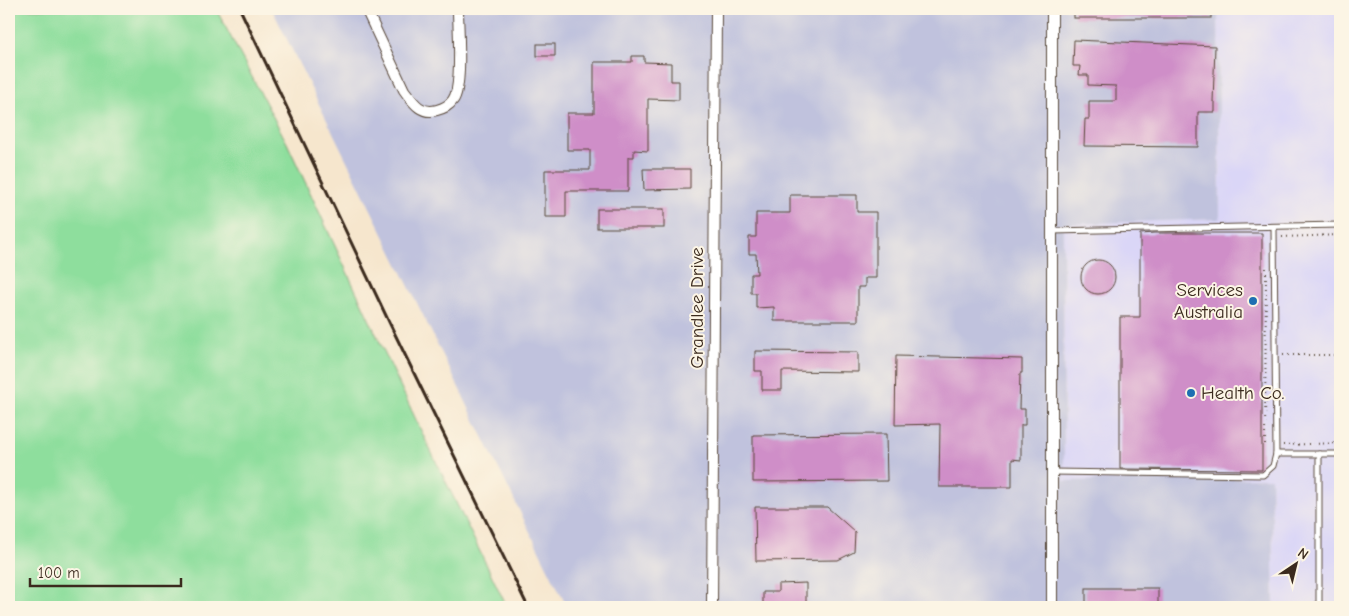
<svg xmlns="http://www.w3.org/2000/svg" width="1349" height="616" font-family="'Comic Neue',sans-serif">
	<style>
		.built { fill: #dad6f7 }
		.industrial { fill: #c0c2dd }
		.green { fill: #8ede9d; stroke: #64845e }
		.building { fill: #cf8ec8 }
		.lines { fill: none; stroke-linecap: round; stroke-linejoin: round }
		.lane-casing { stroke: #574638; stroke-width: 7 }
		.street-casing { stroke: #574638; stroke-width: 12 }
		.path { stroke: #574638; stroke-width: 2; stroke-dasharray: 1 4; stroke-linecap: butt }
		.lane { stroke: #fff; stroke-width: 5 }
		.street { stroke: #fff; stroke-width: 10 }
		.rail { stroke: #3b2a1e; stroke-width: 3 }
		.poi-dot { fill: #1f6fb2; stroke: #fcf5e5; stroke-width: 2 }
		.labels { text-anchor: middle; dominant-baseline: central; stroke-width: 4; stroke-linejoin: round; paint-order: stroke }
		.poi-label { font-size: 19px; fill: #3b2a1e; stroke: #fcf5e5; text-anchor: end }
		.street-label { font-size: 19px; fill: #3b2a1e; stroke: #fcf5e5 }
	</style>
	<rect width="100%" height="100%" fill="#fcf5e5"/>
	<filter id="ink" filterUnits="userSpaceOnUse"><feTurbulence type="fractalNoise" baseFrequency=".02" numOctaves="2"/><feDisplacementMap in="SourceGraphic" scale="10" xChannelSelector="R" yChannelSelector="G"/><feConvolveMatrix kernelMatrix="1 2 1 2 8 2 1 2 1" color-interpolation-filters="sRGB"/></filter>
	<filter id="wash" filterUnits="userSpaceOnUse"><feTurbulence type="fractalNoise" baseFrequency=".0096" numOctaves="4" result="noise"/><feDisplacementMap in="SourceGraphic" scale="20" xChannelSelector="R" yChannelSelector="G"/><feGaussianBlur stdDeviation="1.12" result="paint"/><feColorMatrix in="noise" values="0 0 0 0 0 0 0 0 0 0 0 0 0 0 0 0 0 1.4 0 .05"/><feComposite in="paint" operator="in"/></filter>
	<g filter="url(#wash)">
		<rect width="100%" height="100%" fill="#f6e6cd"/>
		<path class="built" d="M 1218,9 L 1340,9 L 1340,607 L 1274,607 L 1271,478 L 1064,482 L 1063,223 L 1220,219 Z"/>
		<path class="industrial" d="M 272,9 L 1218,9 L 1220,219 L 1063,224 L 1064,481 L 1271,478 L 1274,607 L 567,607 Z"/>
		<path class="green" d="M 20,9 L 216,9 L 287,143 L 425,439 L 507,607 L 9,607 L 9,20 Z"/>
		<g id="blocks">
			<g class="building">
				<rect x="1074" y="9" width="137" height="9"/>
				<path d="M 1074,40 L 1215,46 L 1213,102 L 1215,102 L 1215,112 L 1198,112 L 1198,147 L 1084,146 L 1085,119 L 1089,119 L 1089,101 L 1116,101 L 1116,86 L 1088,85 L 1088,75 L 1079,75 L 1080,66 L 1073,66 Z"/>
				<rect x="537" y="44" width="18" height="12"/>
				<path d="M 632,56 L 644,56 L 644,62 L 671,63 L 671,81 L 679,81 L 679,100 L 648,99 L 648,151 L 634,150 L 634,157 L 628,157 L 628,191 L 566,191 L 566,217 L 545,217 L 545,170 L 590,170 L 590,150 L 567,150 L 567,113 L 594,113 L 594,62 L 632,62 Z"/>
				<path d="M 643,169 L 690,169 L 690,189 L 644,190 Z"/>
				<path d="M 790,195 L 857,195 L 857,212 L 876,212 L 876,278 L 865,278 L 865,287 L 858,287 L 858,321 L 774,321 L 774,307 L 756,308 L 756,293 L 751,293 L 751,274 L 757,274 L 756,254 L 749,254 L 749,237 L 756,237 L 756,213 L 790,213 Z"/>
				<rect x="597" y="209" width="67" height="19"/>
				<path d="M 1154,233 L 1262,233 L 1262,470 L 1120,469 L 1120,317 L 1140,317 L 1140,234 Z"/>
				<circle cx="1098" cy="277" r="17"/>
				<path d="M 755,351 L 858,352 L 858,372 L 782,371 L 782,390 L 762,390 L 762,371 L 755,371 Z"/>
				<path d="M 896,356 L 1022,359 L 1022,373 L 1020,373 L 1019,409 L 1025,409 L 1025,425 L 1021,425 L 1021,460 L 1012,459 L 1012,487 L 939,487 L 940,424 L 895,425 Z"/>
				<path d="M 886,434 L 887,481 L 753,482 L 753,435 Z"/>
				<path d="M 755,507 L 827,507 L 855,532 L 854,552 L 838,560 L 756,561 Z"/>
				<path d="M 806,583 L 806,607 L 763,607 L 763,592 L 778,592 L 778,584 Z"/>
				<rect x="1086" y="588" width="72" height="19"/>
			</g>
		</g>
	</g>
	<g filter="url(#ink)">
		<use href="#blocks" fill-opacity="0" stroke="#574638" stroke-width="1"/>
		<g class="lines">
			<g class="lane-casing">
				<g id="lane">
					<path d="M 1052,231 L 1340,225"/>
					<path d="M 1276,454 L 1340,454"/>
					<path d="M 1319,454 L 1319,607"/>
					<path d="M 1052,472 L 1263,475 L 1273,466 L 1276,454 L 1274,228"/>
				</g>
			</g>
			<g class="street-casing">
				<g id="street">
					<path d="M 366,9 L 404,90 C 413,102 421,115 437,110 C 444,108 449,106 453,100 C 463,87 458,27 458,9"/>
					<path d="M 712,607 L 716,9"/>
					<path d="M 1052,607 L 1052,9"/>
				</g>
			</g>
			<g class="path">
				<path d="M 1282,237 L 1340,235"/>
				<path d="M 1266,268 L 1265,445 L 1268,445"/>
				<path d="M 1283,355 L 1340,355"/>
				<path d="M 1283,445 L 1340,443"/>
			</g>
			<use href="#lane" class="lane"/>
			<use href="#street" class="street"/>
			<path class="rail" d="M 240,9 L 390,324 L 528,607"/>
		</g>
	</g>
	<g class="poi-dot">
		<circle cx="1253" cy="301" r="5"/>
		<circle cx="1191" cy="393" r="5"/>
	</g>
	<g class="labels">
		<g class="poi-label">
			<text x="1243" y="290">Services<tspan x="1243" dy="22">Australia</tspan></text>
			<text x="1201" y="393" text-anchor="start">Health Co.</text>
		</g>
		<g class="street-label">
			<text transform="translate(697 308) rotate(-90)">Grandlee Drive</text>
		</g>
	</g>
	<rect width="1349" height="616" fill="none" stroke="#fcf5e5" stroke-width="30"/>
	<g transform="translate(1296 564) rotate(35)" stroke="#fcf5e5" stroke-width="4" paint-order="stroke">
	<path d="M0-4L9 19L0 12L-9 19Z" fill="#3b2a1e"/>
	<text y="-8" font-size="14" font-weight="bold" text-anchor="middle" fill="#3b2a1e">N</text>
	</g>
	<path d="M30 578v8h151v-8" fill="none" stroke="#3b2a1e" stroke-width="2.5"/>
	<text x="38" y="578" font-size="15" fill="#3b2a1e" stroke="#fcf5e5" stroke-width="4" paint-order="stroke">100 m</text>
</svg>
